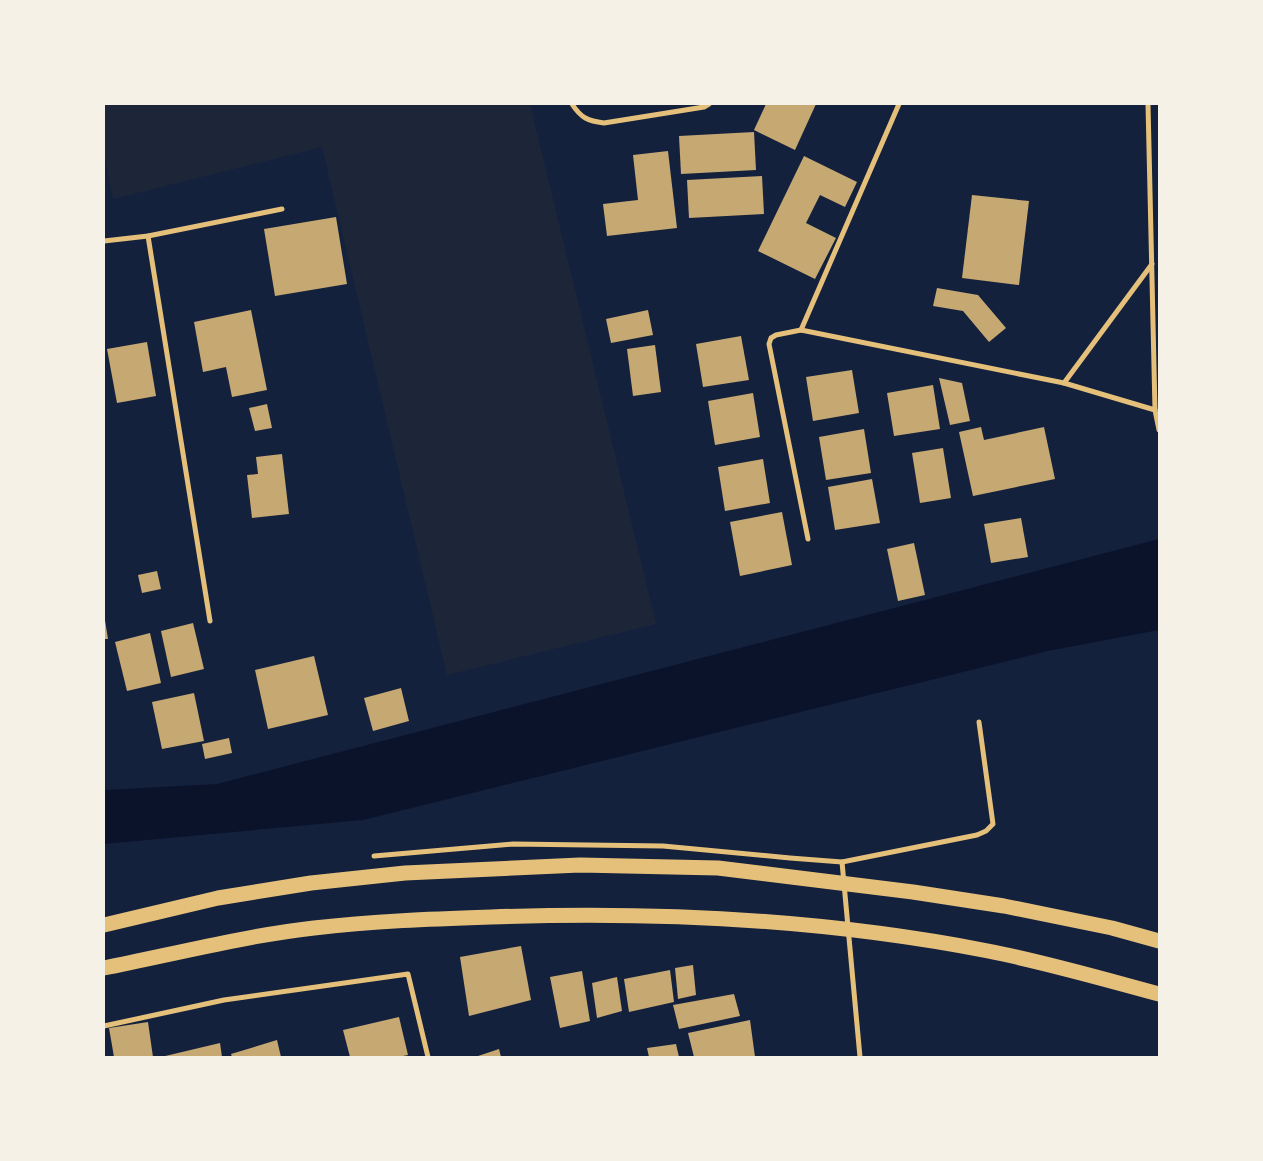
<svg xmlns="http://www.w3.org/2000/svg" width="1263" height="1161" font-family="Poppins,sans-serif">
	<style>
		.green { fill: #1d2539 }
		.water { fill: #0b132b }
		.building { fill: #c6a872 }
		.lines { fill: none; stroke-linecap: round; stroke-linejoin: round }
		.minor { stroke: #e5c07b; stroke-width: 5 }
		.motorway { stroke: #e5c07b; stroke-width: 15 }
	</style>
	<rect width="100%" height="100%" fill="#14213d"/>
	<path class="green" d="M 104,104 L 530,104 L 656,624 L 447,675 L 322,147 L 113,199 L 104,153 Z"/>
	<path class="water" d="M 1159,539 L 1159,630 L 1048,651 L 363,820 L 104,844 L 104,790 L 217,784 Z"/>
	<g class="building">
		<path d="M 766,104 L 816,104 L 795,150 L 754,130 Z"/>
		<path d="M 754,132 L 756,170 L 681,174 L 679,136 Z"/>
		<path d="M 668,151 L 677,228 L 607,236 L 603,204 L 638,200 L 633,155 Z"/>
		<path d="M 804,156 L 857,182 L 845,207 L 820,195 L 806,223 L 836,238 L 815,279 L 758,251 Z"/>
		<path d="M 762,176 L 764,214 L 689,218 L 687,180 Z"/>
		<path d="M 972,195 L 1029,201 L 1019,285 L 962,278 Z"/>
		<path d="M 336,217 L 347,284 L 275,296 L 264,229 Z"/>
		<path d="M 937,288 L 978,295 L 1006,328 L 989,342 L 963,311 L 933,306 Z"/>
		<path d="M 251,310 L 267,390 L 232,397 L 226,367 L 203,372 L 194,322 Z"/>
		<path d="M 648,310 L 653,335 L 611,343 L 606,319 Z"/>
		<path d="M 741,336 L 749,380 L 703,387 L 696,344 Z"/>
		<path d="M 147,342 L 156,396 L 117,403 L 107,349 Z"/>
		<path d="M 655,345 L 661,392 L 633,396 L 627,349 Z"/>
		<path d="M 852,370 L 859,413 L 813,421 L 806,377 Z"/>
		<path d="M 939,378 L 962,383 L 970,421 L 950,425 Z"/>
		<path d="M 933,385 L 940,429 L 894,436 L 887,393 Z"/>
		<path d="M 753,393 L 760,437 L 715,445 L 708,401 Z"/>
		<path d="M 267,404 L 272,428 L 255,431 L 249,408 Z"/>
		<path d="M 981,427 L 984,440 L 1044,427 L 1055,479 L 973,496 L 959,432 Z"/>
		<path d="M 864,429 L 871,473 L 826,480 L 819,437 Z"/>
		<path d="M 943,448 L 951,498 L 920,503 L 912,453 Z"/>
		<path d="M 282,454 L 289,514 L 252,518 L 247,475 L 258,474 L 256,457 Z"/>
		<path d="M 763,459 L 770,503 L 725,511 L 718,467 Z"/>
		<path d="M 872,479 L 880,523 L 835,530 L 828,487 Z"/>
		<path d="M 782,512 L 792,565 L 740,576 L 730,522 Z"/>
		<path d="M 1021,518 L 1028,557 L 991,563 L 984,524 Z"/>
		<path d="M 914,543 L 925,595 L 898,601 L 887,549 Z"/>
		<path d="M 157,571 L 161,589 L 142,593 L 138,575 Z"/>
		<path d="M 104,614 L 108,639 L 104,639 Z"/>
		<path d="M 193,623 L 204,669 L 171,677 L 161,631 Z"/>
		<path d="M 150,633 L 161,683 L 127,691 L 115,642 Z"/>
		<path d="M 314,656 L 328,715 L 268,729 L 255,670 Z"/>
		<path d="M 401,688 L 409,721 L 373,731 L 364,698 Z"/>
		<path d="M 194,693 L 204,741 L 162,749 L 152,702 Z"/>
		<path d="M 229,738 L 232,753 L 205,759 L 202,744 Z"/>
		<path d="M 521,946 L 531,1000 L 469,1016 L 460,957 Z"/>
		<path d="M 693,965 L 696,995 L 678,999 L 675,968 Z"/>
		<path d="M 670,970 L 674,1002 L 629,1012 L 624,979 Z"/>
		<path d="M 582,971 L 590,1021 L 560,1028 L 550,977 Z"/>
		<path d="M 617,977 L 622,1011 L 597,1018 L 592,983 Z"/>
		<path d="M 734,994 L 740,1016 L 679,1029 L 673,1005 Z"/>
		<path d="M 399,1017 L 408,1055 L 398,1057 L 350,1057 L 343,1030 Z"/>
		<path d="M 750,1020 L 755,1057 L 694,1057 L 688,1033 Z"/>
		<path d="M 148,1022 L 153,1057 L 114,1057 L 109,1028 Z"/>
		<path d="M 277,1040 L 281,1057 L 232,1057 L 231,1054 Z"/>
		<path d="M 220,1043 L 222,1057 L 161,1057 Z"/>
		<path d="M 676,1044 L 679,1057 L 649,1057 L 647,1048 Z"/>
		<path d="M 499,1049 L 501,1057 L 475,1057 Z"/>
	</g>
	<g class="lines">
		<g class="minor">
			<path d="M 572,104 C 581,118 588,121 604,123 L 704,107 L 709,104"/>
			<path d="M 1148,104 L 1155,410 L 1159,430"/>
			<path d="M 148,236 L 210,621"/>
			<path d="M 104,241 L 148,236 L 282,209"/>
			<path d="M 801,330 L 899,104"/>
			<path d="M 1064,383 L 1155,410"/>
			<path d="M 808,539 L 769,344 L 771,338 L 776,335 L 801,330 L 1064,383 L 1152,264"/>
			<path d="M 374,856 L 513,844 L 663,846 L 790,858 L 842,862 L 977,835 L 986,831 L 993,824 L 979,722"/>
			<path d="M 842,862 L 860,1057"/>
			<path d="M 104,1026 L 224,1000 L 408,974 L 428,1057"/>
		</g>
		<g class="motorway">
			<path d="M 104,925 L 218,898 L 311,883 L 405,873 L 580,865 L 718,868 L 913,892 L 1004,906 L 1112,928 L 1159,941"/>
			<path d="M 104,968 C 174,954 244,936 314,928 C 373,921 432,919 491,917 C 657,911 824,919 988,951 C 1045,962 1103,979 1159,994"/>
		</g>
	</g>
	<rect width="1263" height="1161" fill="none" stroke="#f6f1e7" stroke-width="210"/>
</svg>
